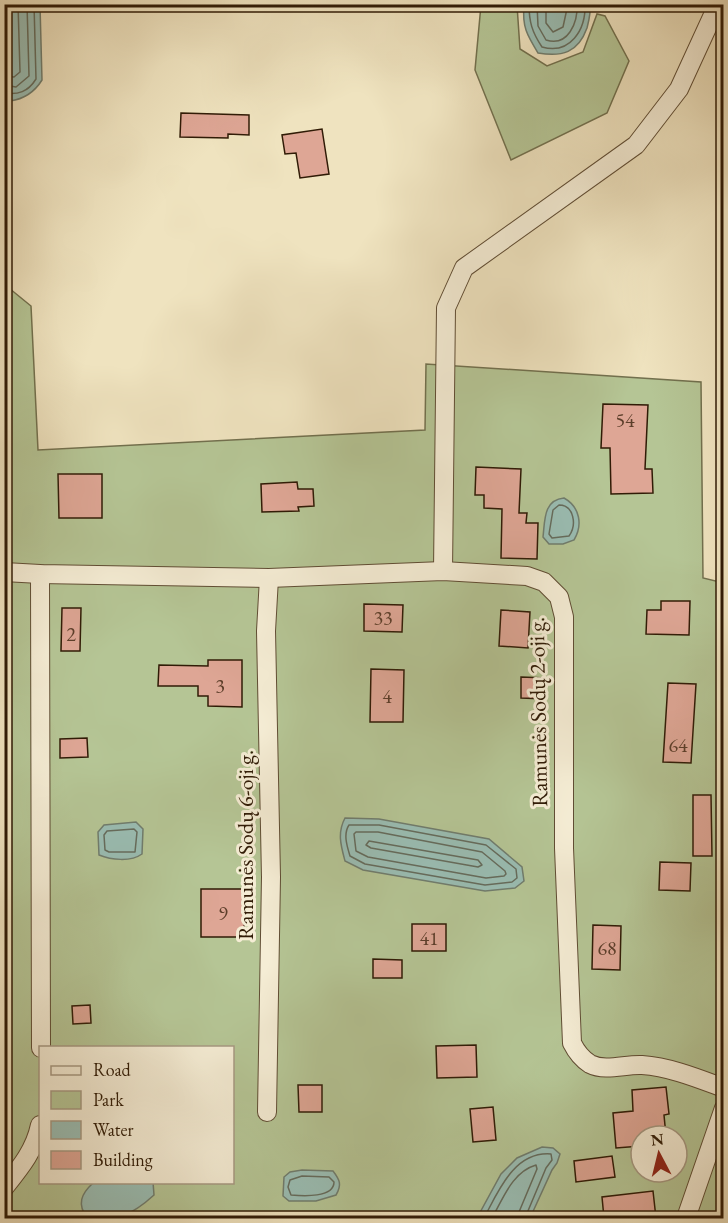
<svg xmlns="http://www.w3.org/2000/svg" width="728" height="1223" font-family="'EB Garamond',serif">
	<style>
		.green { fill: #b5c595; stroke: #72704e; stroke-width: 1.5; fill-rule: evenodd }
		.water { fill: #9abeb4; stroke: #707d6e; stroke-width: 1.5 }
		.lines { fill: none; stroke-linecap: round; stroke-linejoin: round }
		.shore { stroke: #656c5d; stroke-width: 1.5 }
		.building { fill: #dea695; stroke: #301b06; stroke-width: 1.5 }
		.street-casing { stroke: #604d34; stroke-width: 20 }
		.street { stroke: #f5edd5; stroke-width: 18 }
		.labels { text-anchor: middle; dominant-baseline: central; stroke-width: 6; stroke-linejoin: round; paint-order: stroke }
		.number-label { font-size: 20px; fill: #5c3e2a }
		.street-label { font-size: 22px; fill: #301b06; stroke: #f5edd5 }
	</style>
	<rect width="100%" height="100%" fill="#efe3bf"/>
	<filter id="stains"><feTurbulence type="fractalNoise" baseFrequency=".00333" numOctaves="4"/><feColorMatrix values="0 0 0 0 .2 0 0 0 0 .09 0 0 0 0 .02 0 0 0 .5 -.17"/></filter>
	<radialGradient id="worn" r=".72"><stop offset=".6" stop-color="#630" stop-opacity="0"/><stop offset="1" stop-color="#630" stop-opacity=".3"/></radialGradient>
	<g class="green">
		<path d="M 481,5 L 517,5 L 520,49 L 547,66 L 583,52 L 597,14 L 605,16 L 629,61 L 607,113 L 511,160 L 475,70 Z"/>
		<path d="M 4,284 L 31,306 L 38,450 L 425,430 L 426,364 L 701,382 L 703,578 L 724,583 L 723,1218 L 5,1218 ZM 40,1048 L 232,1048 L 232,1182 L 40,1182 ZM 641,1136 L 677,1136 L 677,1172 L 641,1172 Z"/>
	</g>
	<g class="water">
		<path d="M 4,5 L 40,5 L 42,80 C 34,93 24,99 10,101 L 5,97 Z"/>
		<path d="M 524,5 L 590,5 C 591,13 589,20 587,28 C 578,53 562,57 538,53 C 527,35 522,27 524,5 Z"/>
		<path d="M 564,498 C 580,507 583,525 574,540 L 563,544 L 549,544 L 543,537 C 545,521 543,500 564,498 Z"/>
		<path d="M 345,818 L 379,819 L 489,839 L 522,867 L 524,881 L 515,888 L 485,891 L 363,870 L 345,861 C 341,846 337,833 345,818 Z"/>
		<path d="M 136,822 L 143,829 L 142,854 C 131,862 111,860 99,855 L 98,832 L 104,825 Z"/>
		<path d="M 542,1147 L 553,1148 L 560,1154 L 557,1163 L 552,1170 L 530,1218 L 477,1218 L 501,1174 L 517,1158 Z"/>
		<path d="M 302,1170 L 333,1171 C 340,1180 342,1185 336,1195 L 316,1201 L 289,1201 L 283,1196 L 284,1177 L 290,1172 Z"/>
		<path d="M 153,1182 L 154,1195 C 130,1217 119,1219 87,1218 C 77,1204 81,1194 93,1183 Z"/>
	</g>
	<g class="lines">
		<g class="shore">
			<path d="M 529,4 C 529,22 532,32 542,47 C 570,55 586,30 585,4"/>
			<path d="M 537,4 L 538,26 L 546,40 C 568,47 578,23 577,4"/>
			<path d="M 546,4 L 546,23 L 553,32 L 563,27 L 568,4"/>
			<path d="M 4,76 L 14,77 L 20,72 L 18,4"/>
			<path d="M 4,85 L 16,87 L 29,76 L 27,4"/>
			<path d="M 4,93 C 18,95 28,92 36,79 L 34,4"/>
			<path d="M 559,505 C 574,505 577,525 569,536 L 552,538 L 549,534 L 553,510 Z"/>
			<path d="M 349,825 L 379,825 L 486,845 L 516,869 L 517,878 L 512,882 L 485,885 L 365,864 L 350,856 C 347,846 343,834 349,825 Z"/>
			<path d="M 134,829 L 137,832 L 135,852 L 109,852 L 105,850 L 104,835 L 107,831 Z"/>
			<path d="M 356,832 L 378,832 L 482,852 L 505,871 L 506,874 L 504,876 L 486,878 L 368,857 L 356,851 L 354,834 Z"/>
			<path d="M 369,841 L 478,860 L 482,865 L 478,867 L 371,848 L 366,845 Z"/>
			<path d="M 302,1176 L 329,1177 L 334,1182 C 334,1198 303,1196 291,1195 L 288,1187 L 290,1180 Z"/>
			<path d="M 484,1218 C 498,1192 514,1151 551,1154 L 552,1160 L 546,1168 L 525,1218"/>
			<path d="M 492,1218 C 503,1199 512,1172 536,1165 L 537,1169 L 519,1212 L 518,1218"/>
		</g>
	</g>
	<g class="building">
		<path d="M 181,113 L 249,115 L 249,135 L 228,134 L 228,138 L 180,137 Z"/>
		<path d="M 322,129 L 329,174 L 300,178 L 296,153 L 285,154 L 282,135 Z"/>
		<path d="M 603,404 L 648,405 L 645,469 L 652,469 L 653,493 L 611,494 L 610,448 L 601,448 Z"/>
		<path d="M 476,467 L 521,469 L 519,513 L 527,513 L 526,523 L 538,523 L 537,559 L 501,558 L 502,509 L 484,508 L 484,495 L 475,495 Z"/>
		<path d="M 58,474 L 102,474 L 102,518 L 59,518 Z"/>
		<path d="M 297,482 L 298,489 L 313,489 L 314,506 L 298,507 L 299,511 L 262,512 L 261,484 Z"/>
		<path d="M 661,601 L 690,601 L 689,635 L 646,634 L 647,610 L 661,610 Z"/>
		<path d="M 364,604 L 403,605 L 402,632 L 364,631 Z"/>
		<path d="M 62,608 L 81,608 L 80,651 L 61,651 Z"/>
		<path d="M 501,610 L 530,612 L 528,648 L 499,646 Z"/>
		<path d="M 208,660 L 242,660 L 242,707 L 208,706 L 208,696 L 198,696 L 198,686 L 158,686 L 159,665 L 208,666 Z"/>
		<path d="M 371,669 L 404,670 L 403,722 L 370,722 Z"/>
		<path d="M 521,677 L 546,678 L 545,699 L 521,698 Z"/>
		<path d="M 668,683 L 696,684 L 691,763 L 663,762 Z"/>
		<path d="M 87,738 L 88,757 L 60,758 L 60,739 Z"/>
		<path d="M 693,795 L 711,795 L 712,856 L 693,856 Z"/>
		<path d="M 660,862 L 691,863 L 690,891 L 659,890 Z"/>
		<path d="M 201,889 L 245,889 L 244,937 L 201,937 Z"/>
		<rect x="412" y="924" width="34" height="27"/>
		<path d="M 593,925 L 621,926 L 620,970 L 592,969 Z"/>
		<path d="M 373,959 L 402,960 L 402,978 L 373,978 Z"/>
		<path d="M 90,1005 L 91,1023 L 73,1024 L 72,1006 Z"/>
		<path d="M 476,1045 L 477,1077 L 437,1078 L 436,1046 Z"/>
		<path d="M 298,1085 L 322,1085 L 322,1112 L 299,1112 Z"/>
		<path d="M 666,1087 L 669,1114 L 664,1115 L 666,1136 L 641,1136 L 641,1146 L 616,1148 L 613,1113 L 633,1111 L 632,1090 Z"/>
		<path d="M 493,1107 L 496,1140 L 473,1142 L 470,1109 Z"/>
		<path d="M 612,1156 L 615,1177 L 576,1182 L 574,1161 Z"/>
		<path d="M 653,1191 L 656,1218 L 604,1218 L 602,1197 Z"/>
	</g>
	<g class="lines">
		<g class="street-casing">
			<g id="street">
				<path d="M 443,571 L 446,308 L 464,268 L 636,145 L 679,89 L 718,4"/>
				<path d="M 4,572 L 40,574 L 269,578 L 443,571 L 527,576 L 544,582 L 559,597 L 564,617 L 564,848 L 572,1043 C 576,1051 582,1059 590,1064 C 606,1072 625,1064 642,1065 C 670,1067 697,1078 724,1088"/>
				<path d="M 40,574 L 41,1048"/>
				<path d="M 267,1112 L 271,877 L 266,631 L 269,578"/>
				<path d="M 4,1188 C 20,1168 35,1150 40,1125"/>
				<path d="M 686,1218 L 724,1108"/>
			</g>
		</g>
		<use href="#street" class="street"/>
	</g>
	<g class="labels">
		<g class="number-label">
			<text x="625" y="420">54</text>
			<text x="383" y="618">33</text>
			<text x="71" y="634">2</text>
			<text x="220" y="686">3</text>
			<text x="387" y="696">4</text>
			<text x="678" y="745">64</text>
			<text x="223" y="913">9</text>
			<text x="429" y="938">41</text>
			<text x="607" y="948">68</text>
		</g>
		<g class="street-label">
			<text transform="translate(538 712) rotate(-91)">Ramunės Sodų 2-oji g.</text>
			<text transform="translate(245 845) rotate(-90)">Ramunės Sodų 6-oji g.</text>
		</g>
	</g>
	<rect width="728" height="1223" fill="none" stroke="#efe3bf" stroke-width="24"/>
	<rect x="6" y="6" width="716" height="1211" fill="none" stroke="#301b06" stroke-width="3"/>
	<rect x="12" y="12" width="704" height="1199" fill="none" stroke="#301b06" stroke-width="1.5"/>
	<rect x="39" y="1046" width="195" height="138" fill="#f5edd5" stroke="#a69982" stroke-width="1.5"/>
	<rect x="51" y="1066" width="30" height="9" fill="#f5edd5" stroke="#a69982" stroke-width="1.5"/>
	<text x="93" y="1076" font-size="18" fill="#301b06">Road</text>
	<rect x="51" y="1091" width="30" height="18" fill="#b5c595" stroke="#a69982" stroke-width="1.5"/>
	<text x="93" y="1106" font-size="18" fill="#301b06">Park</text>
	<rect x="51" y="1121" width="30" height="18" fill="#9abeb4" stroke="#a69982" stroke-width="1.5"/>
	<text x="93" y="1136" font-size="18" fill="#301b06">Water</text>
	<rect x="51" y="1151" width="30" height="18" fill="#dea695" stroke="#a69982" stroke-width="1.5"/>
	<text x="93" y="1166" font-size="18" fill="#301b06">Building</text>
	<g transform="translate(659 1154) rotate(353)"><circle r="28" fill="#f5edd5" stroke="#a69982" stroke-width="1.5"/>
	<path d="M0-4.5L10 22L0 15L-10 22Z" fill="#8f2418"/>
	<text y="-9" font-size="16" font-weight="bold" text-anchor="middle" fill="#301b06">N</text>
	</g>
	<rect width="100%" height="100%" filter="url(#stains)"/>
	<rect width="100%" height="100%" fill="url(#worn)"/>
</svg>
